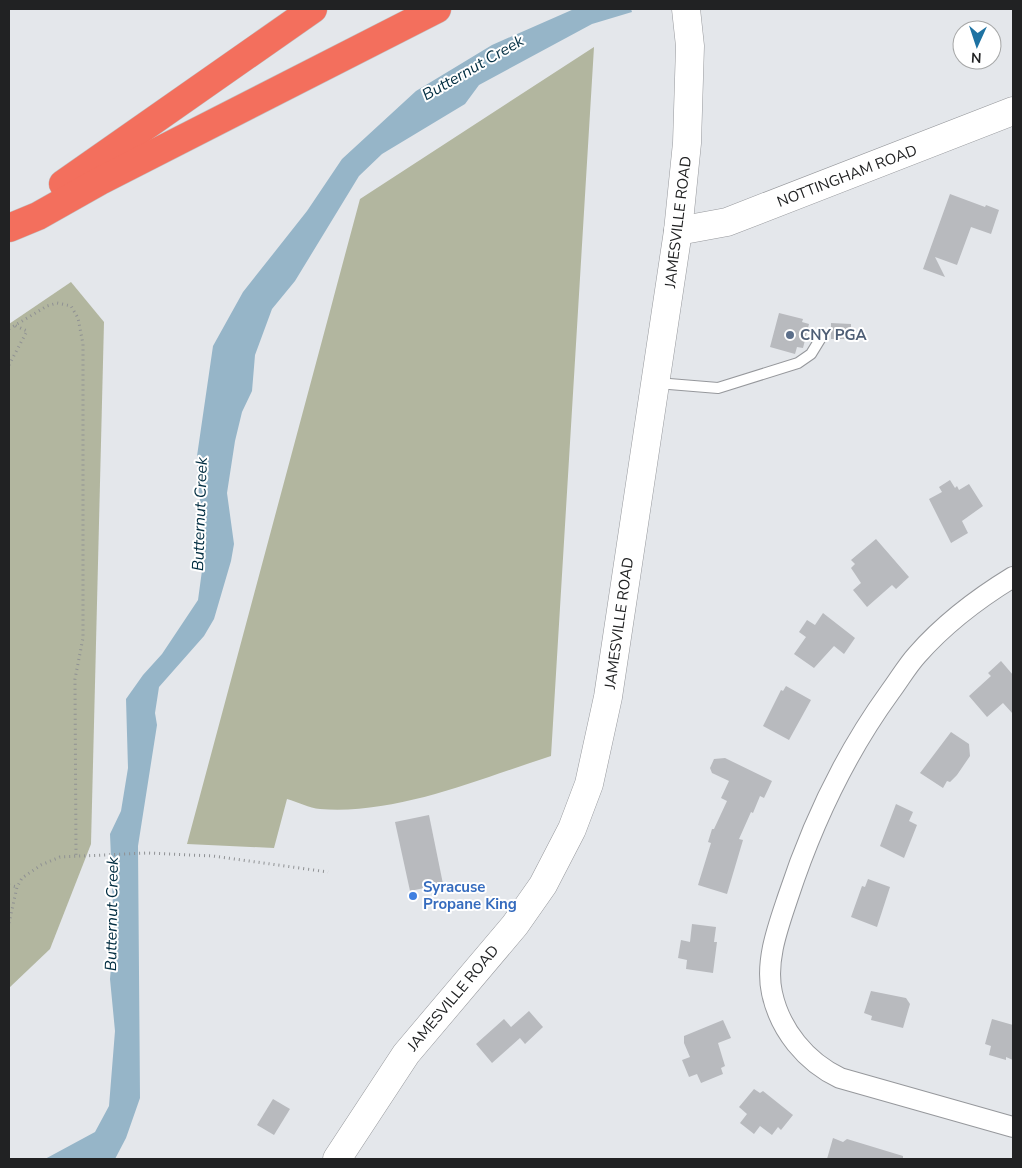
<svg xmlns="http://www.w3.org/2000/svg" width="1022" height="1168" font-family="'Nunito Sans',sans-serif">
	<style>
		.green { fill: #b2b69f }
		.water { fill: #96b5c8 }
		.building { fill: #b8babe }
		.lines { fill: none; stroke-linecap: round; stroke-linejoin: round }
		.lane-casing { stroke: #96989c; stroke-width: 12 }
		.street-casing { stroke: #96989c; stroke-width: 22 }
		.secondary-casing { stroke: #96989c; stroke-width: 29 }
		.highway-casing { stroke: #c1c1c1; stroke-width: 29 }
		.path { stroke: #8f9193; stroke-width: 3; stroke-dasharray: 1 4; stroke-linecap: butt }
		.lane { stroke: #fff; stroke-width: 10 }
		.street { stroke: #fff; stroke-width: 20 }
		.secondary { stroke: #fff; stroke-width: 28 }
		.highway { stroke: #f36f5d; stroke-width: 28 }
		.service-dot { fill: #5c6f8a; stroke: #fff; stroke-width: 2 }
		.shop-dot { fill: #3f7fe0; stroke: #fff; stroke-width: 2 }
		.labels { text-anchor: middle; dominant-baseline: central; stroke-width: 4; stroke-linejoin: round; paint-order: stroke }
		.street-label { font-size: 15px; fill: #212223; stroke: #fff }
		.service-label { font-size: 15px; font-weight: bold; fill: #4e5e75; stroke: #fff; text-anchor: start }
		.shop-label { font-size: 15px; font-weight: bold; fill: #366cbe; stroke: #fff; text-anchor: start }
		.water-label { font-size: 16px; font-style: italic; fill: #012d41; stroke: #fff }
	</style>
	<rect width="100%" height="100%" fill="#e4e7eb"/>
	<g class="green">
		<path d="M 594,47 L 551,756 C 479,779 397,815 320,809 C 309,808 298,802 287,799 L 274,848 L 187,844 L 360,199 Z"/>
		<path d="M 71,282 L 104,322 L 91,844 L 50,949 L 9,988 L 9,324 Z"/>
	</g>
	<path class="water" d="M 574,9 L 631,9 L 632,12 L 592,24 L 479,85 L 465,104 L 382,154 L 359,176 L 295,281 L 272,309 L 255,355 L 252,391 L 242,412 L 235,441 L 227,493 L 234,544 L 231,561 L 214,619 L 204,636 L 159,687 L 155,713 L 157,725 L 138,846 L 140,1098 L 126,1138 L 115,1159 L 45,1159 L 95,1132 L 109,1106 L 115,1031 L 110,979 L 114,931 L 110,834 L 121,811 L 128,768 L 126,699 L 143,675 L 162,654 L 198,600 L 206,541 L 199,494 L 197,456 L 213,346 L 243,292 L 307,211 L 342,159 L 416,91 L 492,45 Z"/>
	<g class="building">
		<path d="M 950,194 L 985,207 L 986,205 L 999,210 L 991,234 L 971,227 L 957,265 L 935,257 L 945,277 L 923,269 Z"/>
		<path d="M 779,313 L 803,319 L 802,322 L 809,324 L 803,348 L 797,347 L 795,354 L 770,347 Z"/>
		<path d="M 831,323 L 851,324 L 851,339 L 831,339 Z"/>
		<path d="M 950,480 L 955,488 L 957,486 L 959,490 L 969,484 L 983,506 L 962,521 L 968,533 L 951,543 L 929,499 L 942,492 L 939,487 Z"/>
		<path d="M 876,539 L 909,577 L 896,589 L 892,585 L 867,607 L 853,590 L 861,583 L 851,568 L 855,564 L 851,560 Z"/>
		<path d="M 823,613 L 855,638 L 844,654 L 834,646 L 814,668 L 794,654 L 806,637 L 799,632 L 807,620 L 815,625 Z"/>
		<path d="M 1001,661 L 1013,675 L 1013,714 L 1003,703 L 987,717 L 969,696 L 991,676 L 988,673 Z"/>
		<path d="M 786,686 L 811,700 L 789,740 L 763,726 L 781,690 L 783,691 Z"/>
		<path d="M 951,732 L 969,744 L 970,756 L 957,775 L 950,782 L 947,781 L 943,788 L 920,773 Z"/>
		<path d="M 725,758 L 772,781 L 764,798 L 760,796 L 753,813 L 751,812 L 739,839 L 743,840 L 727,894 L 698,885 L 711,843 L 708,842 L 712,829 L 714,829 L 727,801 L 721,798 L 729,781 L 712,773 L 710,768 L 714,759 Z"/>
		<path d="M 896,804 L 913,812 L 909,821 L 917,825 L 904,858 L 880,846 Z"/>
		<path d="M 429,815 L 443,884 L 410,891 L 395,822 Z"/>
		<path d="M 868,879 L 890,887 L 877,927 L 851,917 L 862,886 L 865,887 Z"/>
		<path d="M 692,924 L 716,927 L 714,942 L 717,942 L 713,973 L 686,969 L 687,960 L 678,958 L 681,940 L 690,942 Z"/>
		<path d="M 871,991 L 906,998 L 910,1004 L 903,1028 L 871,1020 L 872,1016 L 864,1013 Z"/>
		<path d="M 529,1011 L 543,1027 L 525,1044 L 520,1038 L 492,1063 L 476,1044 L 504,1019 L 511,1027 Z"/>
		<path d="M 992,1019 L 1013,1025 L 1013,1060 L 1006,1057 L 1006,1060 L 989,1055 L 991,1046 L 985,1044 Z"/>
		<path d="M 723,1020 L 731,1038 L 718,1043 L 725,1066 L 721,1068 L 723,1074 L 701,1083 L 697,1074 L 689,1077 L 682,1060 L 690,1057 L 684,1043 L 684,1036 Z"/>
		<path d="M 754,1089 L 760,1093 L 763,1091 L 793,1115 L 781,1130 L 778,1127 L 772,1135 L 760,1126 L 754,1134 L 740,1123 L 747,1114 L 739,1107 Z"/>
		<path d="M 273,1099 L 290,1109 L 274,1135 L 257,1125 Z"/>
		<path d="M 833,1138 L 843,1142 L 847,1139 L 903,1156 L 903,1159 L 827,1159 Z"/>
	</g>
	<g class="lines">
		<g class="lane-casing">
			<path id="lane" d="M 657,383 L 718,388 L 798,363 L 811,354 L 822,336"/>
		</g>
		<g class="street-casing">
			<path id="street" d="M 1013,577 C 977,599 945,623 917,655 C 907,666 899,680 890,692 C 845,754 812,824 788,897 C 778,927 765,961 772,993 C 780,1030 806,1062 840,1078 L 1013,1127"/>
		</g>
		<g class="secondary-casing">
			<g id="secondary">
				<path d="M 678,231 L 727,222 L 1013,111"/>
				<path d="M 337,1159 L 406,1054 L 515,925 L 543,885 L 572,829 L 589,784 L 608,697 L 678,231 L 687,143 L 690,46 L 686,9"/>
			</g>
		</g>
		<g class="highway-casing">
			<g id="highway">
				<path d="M 63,184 L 313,9"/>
				<path d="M 9,228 L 38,216 L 100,181 L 437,9"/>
			</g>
		</g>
		<g class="path">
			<path d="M 9,329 L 47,306 L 57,303 L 71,306 L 78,318 L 83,344 L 83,638 L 75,679 L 76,855"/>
			<path d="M 9,365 L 27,331 L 14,325"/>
			<path d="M 9,885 L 17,887"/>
			<path d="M 9,923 L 17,887 L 22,878 L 41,865 L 60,857 L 147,853 L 213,856 L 328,872"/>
		</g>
		<use href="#lane" class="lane"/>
		<use href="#street" class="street"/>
		<use href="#secondary" class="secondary"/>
		<use href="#highway" class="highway"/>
	</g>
	<circle class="service-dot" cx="790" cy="335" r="5"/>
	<circle class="shop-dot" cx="413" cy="896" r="5"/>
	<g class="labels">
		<g class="street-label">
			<text transform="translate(847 176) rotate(-21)">NOTTINGHAM ROAD</text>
			<text transform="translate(678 222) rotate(-83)">JAMESVILLE ROAD</text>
			<text transform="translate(619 623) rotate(-82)">JAMESVILLE ROAD</text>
			<text transform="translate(453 998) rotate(-50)">JAMESVILLE ROAD</text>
		</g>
		<g class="service-label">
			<text x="800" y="335">CNY PGA</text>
		</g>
		<g class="shop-label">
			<text x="423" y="887">Syracuse<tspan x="423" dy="17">Propane King</tspan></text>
		</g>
		<g class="water-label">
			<text transform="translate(473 68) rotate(-30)">Butternut Creek</text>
			<text transform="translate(200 514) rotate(-88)">Butternut Creek</text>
			<text transform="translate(112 914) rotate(-89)">Butternut Creek</text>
		</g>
	</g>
	<rect width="1022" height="1168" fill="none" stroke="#212223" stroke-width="20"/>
	<g transform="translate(977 45) rotate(183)"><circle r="24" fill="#ffffff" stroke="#a6a7a7"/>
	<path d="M0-4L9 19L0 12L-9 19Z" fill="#1e72a2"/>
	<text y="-8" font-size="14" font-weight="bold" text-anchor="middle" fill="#212223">N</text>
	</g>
</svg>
